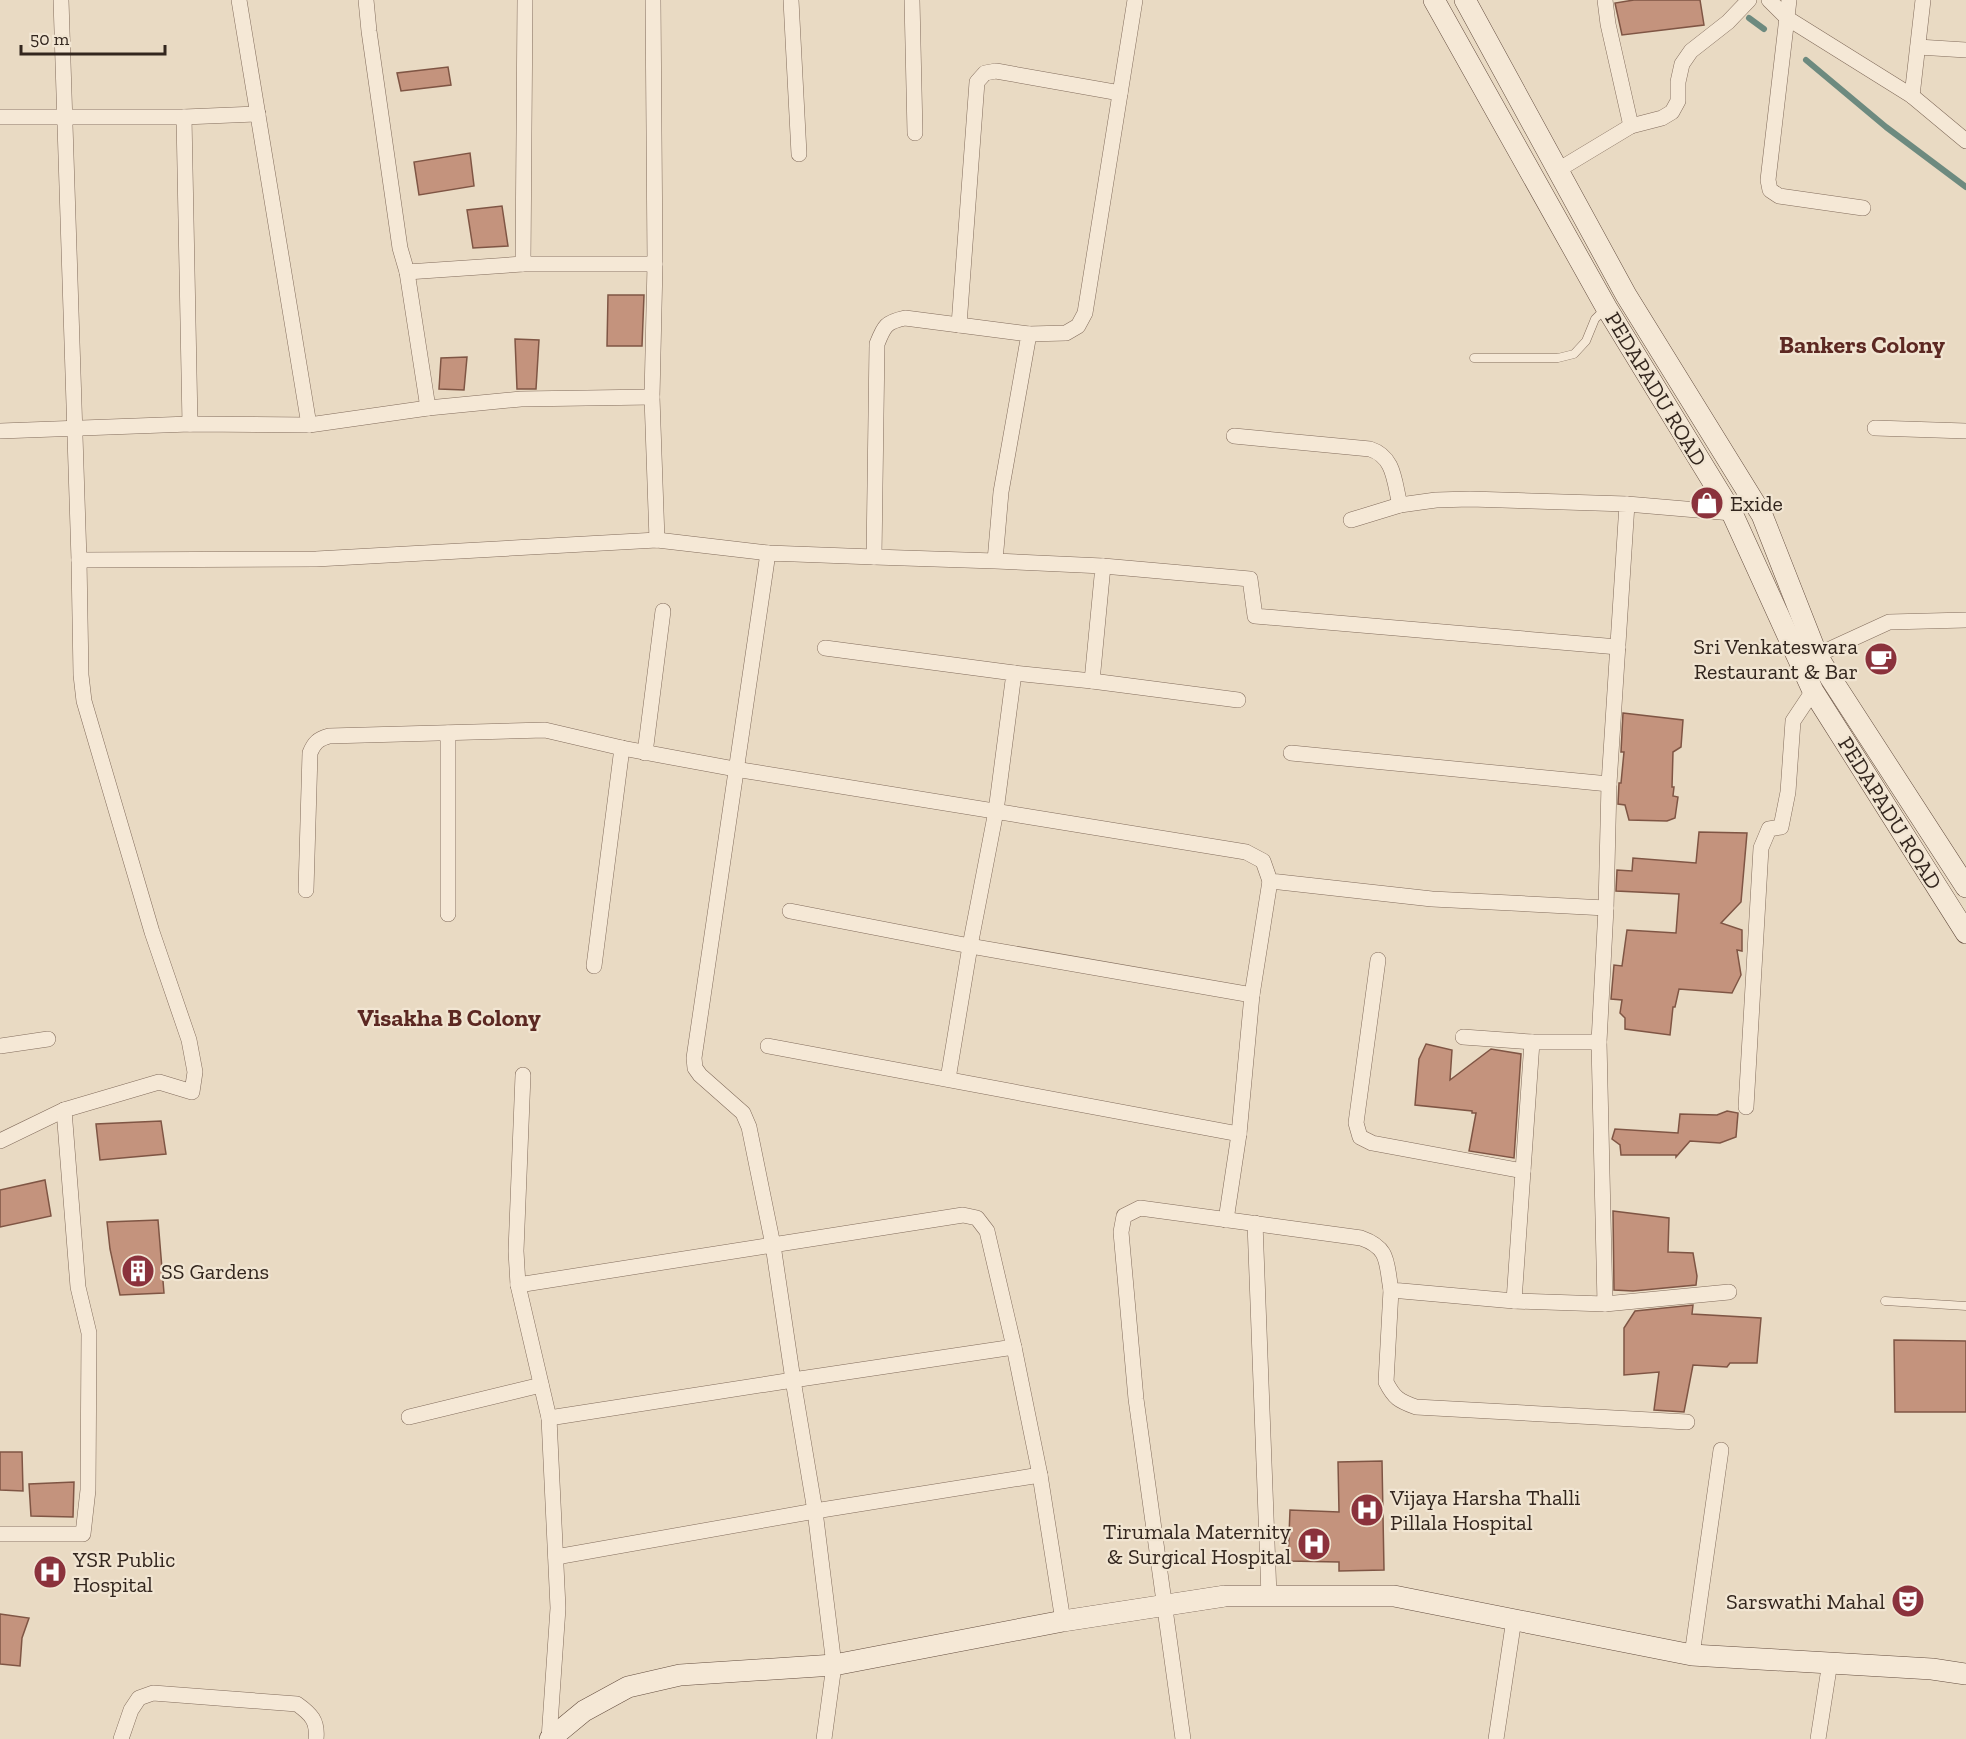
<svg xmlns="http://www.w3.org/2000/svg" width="1966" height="1739" font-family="'Zilla Slab',serif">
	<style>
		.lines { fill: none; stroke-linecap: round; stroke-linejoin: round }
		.stream { stroke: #6d8a7f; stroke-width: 6 }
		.building { fill: #c4937d; stroke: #7f5544; stroke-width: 1.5 }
		.lane-casing { stroke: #826c5c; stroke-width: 9 }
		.street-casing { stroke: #826c5c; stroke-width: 16 }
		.secondary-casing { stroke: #644d3f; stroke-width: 22 }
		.lane { stroke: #f5e8d6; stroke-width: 8 }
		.street { stroke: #f5e8d6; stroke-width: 15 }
		.secondary { stroke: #f5e8d6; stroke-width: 21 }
		.labels { text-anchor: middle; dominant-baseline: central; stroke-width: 4.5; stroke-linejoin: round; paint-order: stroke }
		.street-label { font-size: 22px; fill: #33261e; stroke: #f1e5d2 }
		.poi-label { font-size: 22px; fill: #33261e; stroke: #f1e5d2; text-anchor: start }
		.neighbourhood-label { font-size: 24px; font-weight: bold; fill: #5c2822; stroke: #f1e5d2 }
	</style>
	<rect width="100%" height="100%" fill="#e9dac3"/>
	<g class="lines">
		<g class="stream">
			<path d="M 1749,18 L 1764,29"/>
			<path d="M 1806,60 L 1886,127 L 1966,187"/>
		</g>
	</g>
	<g class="building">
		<path d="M 1634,0 L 1700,0 L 1704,25 L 1622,35 L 1615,3 Z"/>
		<path d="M 448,67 L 451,85 L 401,91 L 397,73 Z"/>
		<path d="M 470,153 L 474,186 L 419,195 L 414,162 Z"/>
		<path d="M 502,206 L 508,246 L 473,248 L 467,210 Z"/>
		<path d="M 608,295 L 644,295 L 642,346 L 607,346 Z"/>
		<path d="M 515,339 L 539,340 L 536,389 L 517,389 Z"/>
		<path d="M 467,357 L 464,390 L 439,389 L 441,358 Z"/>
		<path d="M 1623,713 L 1683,720 L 1681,747 L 1673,752 L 1672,787 L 1674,787 L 1673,796 L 1678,797 L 1675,818 L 1667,821 L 1629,820 L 1625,805 L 1618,804 L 1619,783 L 1621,783 L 1624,752 L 1621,752 Z"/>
		<path d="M 1699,832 L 1747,833 L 1741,902 L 1721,923 L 1742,930 L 1742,951 L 1737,950 L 1741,975 L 1732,993 L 1679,989 L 1675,1007 L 1673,1007 L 1670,1035 L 1625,1029 L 1625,1018 L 1620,1013 L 1622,1000 L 1611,999 L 1614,965 L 1622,966 L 1627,930 L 1676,933 L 1679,894 L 1616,891 L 1617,870 L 1632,871 L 1633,858 L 1696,863 Z"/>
		<path d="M 1426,1044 L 1452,1050 L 1450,1080 L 1491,1049 L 1521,1054 L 1514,1158 L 1469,1151 L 1476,1113 L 1472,1113 L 1472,1111 L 1415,1105 L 1419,1059 Z"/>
		<path d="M 1727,1111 L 1738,1113 L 1736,1137 L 1720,1143 L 1690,1141 L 1676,1157 L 1676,1155 L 1621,1155 L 1620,1145 L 1612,1139 L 1615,1129 L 1678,1133 L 1680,1114 L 1717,1115 Z"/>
		<path d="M 161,1121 L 166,1154 L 100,1160 L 96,1124 Z"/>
		<path d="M 45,1180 L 51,1216 L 0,1227 L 0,1190 Z"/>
		<path d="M 1613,1211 L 1669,1218 L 1668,1252 L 1693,1253 L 1697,1276 L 1696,1285 L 1633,1291 L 1614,1290 Z"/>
		<path d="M 158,1220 L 164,1293 L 120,1295 L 110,1249 L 107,1222 Z"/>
		<path d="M 1693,1305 L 1692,1314 L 1761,1318 L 1757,1363 L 1730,1363 L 1727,1367 L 1693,1365 L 1684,1412 L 1654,1410 L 1659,1372 L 1624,1375 L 1624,1328 L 1635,1311 Z"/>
		<path d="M 1894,1340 L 1966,1341 L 1966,1412 L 1895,1412 Z"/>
		<path d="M 0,1452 L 22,1452 L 23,1491 L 0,1490 Z"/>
		<path d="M 1382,1461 L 1384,1570 L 1339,1571 L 1339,1562 L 1288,1561 L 1290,1510 L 1339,1512 L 1338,1462 Z"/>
		<path d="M 74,1482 L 73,1517 L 31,1516 L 29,1484 Z"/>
		<path d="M 0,1614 L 29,1618 L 22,1638 L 20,1666 L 0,1664 Z"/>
	</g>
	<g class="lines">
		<g class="lane-casing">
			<g id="lane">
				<path d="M 1474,358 L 1558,358 L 1574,354 L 1586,341 L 1595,319 L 1606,308"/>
				<path d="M 1885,1301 L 1966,1306"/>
			</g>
		</g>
		<g class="street-casing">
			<g id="street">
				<path d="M 61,0 L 79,560 L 316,559 L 657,540 L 768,553"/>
				<path d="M 239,0 L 309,425"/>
				<path d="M 366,0 L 369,31 L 400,248 L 407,272 L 523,264 L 655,264"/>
				<path d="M 653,0 L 655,264 L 652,397 L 657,540"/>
				<path d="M 791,0 L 799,154"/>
				<path d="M 912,0 L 915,133"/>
				<path d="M 1605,0 L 1608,24 L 1631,126"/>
				<path d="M 1769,0 L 1787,18 L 1912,96 L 1966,141"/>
				<path d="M 1789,0 L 1768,180 L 1770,190 L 1779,196 L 1863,208"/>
				<path d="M 1918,47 L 1966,50"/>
				<path d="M 1912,96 L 1923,0"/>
				<path d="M 0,117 L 184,117"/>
				<path d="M 1558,170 L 1631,126 L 1662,118 L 1672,112 L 1678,101 L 1678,82 L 1682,64 L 1691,51 L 1728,22 L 1749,0"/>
				<path d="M 523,264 L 525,0"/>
				<path d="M 407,272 L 428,408"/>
				<path d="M 959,325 L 977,82 L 985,73 L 996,71 L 1120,93"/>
				<path d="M 1029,334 L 1066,333 L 1078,326 L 1085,313 L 1135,0"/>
				<path d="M 190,424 L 184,117 L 258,114"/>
				<path d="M 1875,428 L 1966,431"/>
				<path d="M 0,431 L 190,424 L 309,425 L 428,408 L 521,399 L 652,397"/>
				<path d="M 1234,436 L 1370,449 C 1395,457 1394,482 1400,505"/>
				<path d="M 1627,504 L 1732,513"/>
				<path d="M 1351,520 L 1400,505 L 1436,500 L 1470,499 L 1627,504 L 1609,784 L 1606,908 L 1599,1042 L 1605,1304"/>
				<path d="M 995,561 L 874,557 L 877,344 C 884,326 886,322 905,318 L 1029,334 L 1001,492 L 995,561 L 1103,566 L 1092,681"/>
				<path d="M 1103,566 L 1250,579 L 1255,616 L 1618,647"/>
				<path d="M 825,648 L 1014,673 L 996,811 L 970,946 L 948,1079"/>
				<path d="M 1817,655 L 1889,622 L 1966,620"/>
				<path d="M 1014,673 L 1092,681 L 1238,700"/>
				<path d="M 448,733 L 448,914"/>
				<path d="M 645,753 L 663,611"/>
				<path d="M 1291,753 L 1609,784"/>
				<path d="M 306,890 L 310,753 C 314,743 318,739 329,736 L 545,730 L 622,748 L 735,769 L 1246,852 L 1263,861 L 1270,881 L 1432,899 L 1606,908"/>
				<path d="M 790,911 L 970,946 L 1252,995"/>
				<path d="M 1378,960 L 1356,1123 L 1360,1137 L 1372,1143 L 1523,1171 L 1514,1301"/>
				<path d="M 594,966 L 622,748"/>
				<path d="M 1463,1037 L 1532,1042 L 1599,1042"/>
				<path d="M 0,1046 L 48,1039"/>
				<path d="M 768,1046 L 1239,1134"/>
				<path d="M 523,1075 L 516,1251 L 518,1285 L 549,1418 L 558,1608 L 549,1739"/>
				<path d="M 1746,1107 L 1761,848 L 1769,829 L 1781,827 L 1788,792 L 1793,721 L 1813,691"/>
				<path d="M 0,1141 L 64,1110 L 159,1082 L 192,1092 L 195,1072 L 189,1040 L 152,932 L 84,701 L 81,675 L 79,560"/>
				<path d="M 1523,1171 L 1532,1042"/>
				<path d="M 1226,1220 L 1239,1134 L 1252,995 L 1270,881"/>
				<path d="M 1255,1223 L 1269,1596"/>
				<path d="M 518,1285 L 963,1215 L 977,1218 L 987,1231 L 1014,1347 L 793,1380 L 773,1245 L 749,1127 L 743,1113 L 700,1075 L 695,1068 L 694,1058 L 768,553 L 874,557"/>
				<path d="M 1391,1290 L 1386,1382 C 1394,1398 1399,1401 1416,1407 L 1687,1422"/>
				<path d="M 1014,1347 L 1040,1475 L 1063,1621"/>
				<path d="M 409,1417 L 541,1385"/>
				<path d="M 549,1418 L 793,1380 L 815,1511 L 834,1665 L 824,1739"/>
				<path d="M 0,1534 L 83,1534 L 88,1490 L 89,1333 L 78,1287 L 64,1110"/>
				<path d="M 556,1557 L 815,1511 L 1040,1475"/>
				<path d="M 1692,1655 L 1721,1450"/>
				<path d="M 121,1739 L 131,1710 L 139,1698 L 153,1693 L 297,1704 C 311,1714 318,1721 316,1739"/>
				<path d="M 1183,1739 L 1136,1399 L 1121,1232 L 1124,1216 L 1140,1208 L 1361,1238 C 1390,1248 1386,1263 1391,1290 L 1514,1301 L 1605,1304 L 1729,1292"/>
				<path d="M 1496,1739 L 1514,1619"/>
				<path d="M 1818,1739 L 1830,1662"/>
			</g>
		</g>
		<g class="secondary-casing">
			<g id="secondary">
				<path d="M 1434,0 L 1606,307 L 1732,513 L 1813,691 L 1966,933"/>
				<path d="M 1465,0 L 1626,295 L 1762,515 L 1817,655 L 1830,677 L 1966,887"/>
				<path d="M 550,1739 L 584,1711 L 628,1687 L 680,1675 L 834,1665 L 1063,1621 L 1225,1596 L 1394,1596 L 1692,1655 L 1932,1669 L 1966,1674"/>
			</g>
		</g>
		<use href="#lane" class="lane"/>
		<use href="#street" class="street"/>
		<use href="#secondary" class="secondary"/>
	</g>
	<defs>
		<g id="shop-disc" transform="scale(1.725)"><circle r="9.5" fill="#8b323c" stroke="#f1e5d2"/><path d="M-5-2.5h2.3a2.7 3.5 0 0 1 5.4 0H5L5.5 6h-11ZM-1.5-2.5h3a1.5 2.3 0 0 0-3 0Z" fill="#fff"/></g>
		<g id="cafe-disc" transform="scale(1.725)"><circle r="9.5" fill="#8b323c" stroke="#f1e5d2"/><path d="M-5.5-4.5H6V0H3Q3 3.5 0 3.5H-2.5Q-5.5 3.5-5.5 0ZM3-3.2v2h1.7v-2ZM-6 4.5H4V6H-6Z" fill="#fff"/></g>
		<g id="building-disc" transform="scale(1.725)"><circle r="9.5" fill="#8b323c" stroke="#f1e5d2"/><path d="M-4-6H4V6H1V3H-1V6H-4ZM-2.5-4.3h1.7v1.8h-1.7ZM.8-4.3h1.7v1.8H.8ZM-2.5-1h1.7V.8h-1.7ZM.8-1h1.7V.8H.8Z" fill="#fff"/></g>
		<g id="hospital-disc" transform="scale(1.725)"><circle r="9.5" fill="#8b323c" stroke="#f1e5d2"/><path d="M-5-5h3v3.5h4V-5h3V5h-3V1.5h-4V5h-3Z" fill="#fff"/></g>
		<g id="theatre-disc" transform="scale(1.725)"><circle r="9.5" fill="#8b323c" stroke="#f1e5d2"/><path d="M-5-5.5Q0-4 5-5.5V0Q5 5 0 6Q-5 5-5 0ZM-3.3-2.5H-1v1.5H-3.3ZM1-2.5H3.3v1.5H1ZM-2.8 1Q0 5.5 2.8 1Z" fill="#fff"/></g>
	</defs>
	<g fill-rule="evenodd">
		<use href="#shop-disc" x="1707" y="503"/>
		<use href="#cafe-disc" x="1881" y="659"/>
		<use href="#building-disc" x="138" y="1271"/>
		<use href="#hospital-disc" x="1367" y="1510"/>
		<use href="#hospital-disc" x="1314" y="1544"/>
		<use href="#hospital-disc" x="50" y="1572"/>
		<use href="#theatre-disc" x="1908" y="1601"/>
	</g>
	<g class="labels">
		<g class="street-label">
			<text transform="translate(1656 389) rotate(59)">PEDAPADU ROAD</text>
			<text transform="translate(1890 813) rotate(58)">PEDAPADU ROAD</text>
		</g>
		<g class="poi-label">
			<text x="1730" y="503">Exide</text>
			<text x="1858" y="646" text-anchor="end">Sri Venkateswara<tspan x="1858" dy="25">Restaurant &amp; Bar</tspan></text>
			<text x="161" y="1271">SS Gardens</text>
			<text x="1390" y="1497">Vijaya Harsha Thalli<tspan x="1390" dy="25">Pillala Hospital</tspan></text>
			<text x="1291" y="1531" text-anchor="end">Tirumala Maternity<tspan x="1291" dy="25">&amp; Surgical Hospital</tspan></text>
			<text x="73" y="1559">YSR Public<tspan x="73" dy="25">Hospital</tspan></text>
			<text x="1885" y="1601" text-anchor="end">Sarswathi Mahal</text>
		</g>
		<g class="neighbourhood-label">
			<text x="1862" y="344">Bankers Colony</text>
			<text x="449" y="1017">Visakha B Colony</text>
		</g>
	</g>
	<path d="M21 45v9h144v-9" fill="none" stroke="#33261e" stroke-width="3"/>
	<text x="30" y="45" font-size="18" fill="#33261e" stroke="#f1e5d2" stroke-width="4.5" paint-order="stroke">50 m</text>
</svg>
